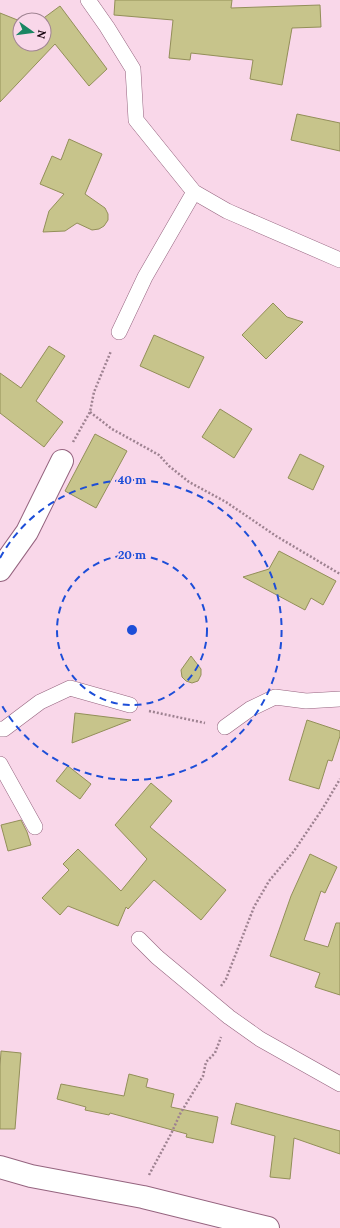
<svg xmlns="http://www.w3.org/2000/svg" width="340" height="1228" font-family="Lora,serif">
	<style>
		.building { fill: #c7c48b; stroke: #938f59 }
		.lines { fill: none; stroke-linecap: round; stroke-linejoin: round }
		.lane-casing { stroke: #95647f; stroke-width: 16 }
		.street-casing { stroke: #95647f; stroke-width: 24 }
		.path { stroke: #9e8291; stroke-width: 2.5; stroke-dasharray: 2 2; stroke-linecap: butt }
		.lane { stroke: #fff; stroke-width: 15 }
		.street { stroke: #fff; stroke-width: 22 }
		.ring { fill: none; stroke: #1d4ed8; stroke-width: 2; stroke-dasharray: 7 5 }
		.centre { fill: #1d4ed8; stroke: #f9d7e9; stroke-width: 2 }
		.ring-label { font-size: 12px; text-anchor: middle; font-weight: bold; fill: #1d4ed8; stroke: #f9d7e9; stroke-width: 3.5; stroke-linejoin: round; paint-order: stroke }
	</style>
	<rect width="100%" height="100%" fill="#f9d7e9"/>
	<g class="building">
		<path d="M 115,0 L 232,0 L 231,8 L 320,5 L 321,27 L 292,28 L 282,85 L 250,79 L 253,60 L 191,53 L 190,60 L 169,58 L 173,20 L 114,15 Z"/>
		<path d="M 60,6 L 107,69 L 89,86 L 55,44 L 0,102 L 0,13 L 20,21 L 20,44 L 44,44 L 44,20 L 41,20 Z"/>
		<path d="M 297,114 L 340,123 L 340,151 L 291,140 Z"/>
		<path d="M 69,139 L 102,154 L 85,194 L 105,208 L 108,214 L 108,220 L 104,226 L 99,229 L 92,230 L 77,223 L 65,231 L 43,232 L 49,211 L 64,194 L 40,184 L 52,156 L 61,160 Z"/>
		<path d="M 273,303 L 287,317 L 303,322 L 266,359 L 242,335 Z"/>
		<path d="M 154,335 L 204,357 L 189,388 L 140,366 Z"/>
		<path d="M 49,346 L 65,356 L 36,401 L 63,422 L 44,447 L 0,413 L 0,373 L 21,388 Z"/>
		<path d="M 220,409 L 252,429 L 234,458 L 202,437 Z"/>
		<path d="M 95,434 L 127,451 L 96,508 L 65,491 Z"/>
		<path d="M 300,454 L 324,466 L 313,490 L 288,478 Z"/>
		<path d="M 279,551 L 336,581 L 323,605 L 311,598 L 305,610 L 243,577 L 269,569 Z"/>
		<path d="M 191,656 L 201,669 L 201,675 L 198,681 L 192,683 L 186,681 L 182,677 L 181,670 Z"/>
		<path d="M 75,713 L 131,720 L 72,743 Z"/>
		<path d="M 307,720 L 340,731 L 340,736 L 332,761 L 328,760 L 319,789 L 289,780 Z"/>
		<path d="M 68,766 L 91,784 L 80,799 L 56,781 Z"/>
		<path d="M 151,783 L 172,801 L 150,827 L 226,890 L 201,920 L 154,880 L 128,909 L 126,907 L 118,926 L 68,906 L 60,915 L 42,898 L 69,870 L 63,864 L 78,849 L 121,891 L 147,859 L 115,825 Z"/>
		<path d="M 21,820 L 27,832 L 31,845 L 8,851 L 1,825 Z"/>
		<path d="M 310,854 L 337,867 L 325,893 L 321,891 L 304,940 L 328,947 L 336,923 L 340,923 L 340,995 L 315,987 L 320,973 L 270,956 L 291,896 Z"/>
		<path d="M 1,1051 L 21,1053 L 15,1129 L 0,1129 L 0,1066 Z"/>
		<path d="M 129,1074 L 148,1079 L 146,1087 L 174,1094 L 171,1107 L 218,1117 L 213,1143 L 186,1137 L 187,1134 L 110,1113 L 109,1115 L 85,1110 L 86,1107 L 57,1099 L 61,1084 L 124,1096 Z"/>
		<path d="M 236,1103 L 340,1131 L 340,1154 L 294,1138 L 290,1179 L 270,1177 L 275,1136 L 231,1124 Z"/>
	</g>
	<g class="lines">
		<g class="lane-casing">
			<g id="lane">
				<path d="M 88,0 L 107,27 L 133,69 L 136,120 L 194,192 L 227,211 L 340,260"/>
				<path d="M 119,332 L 145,277 L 194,192"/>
				<path d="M 225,727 L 250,709 L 275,697 L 306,701 L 340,699"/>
				<path d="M 0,729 L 4,729 L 40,702 L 70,688 L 130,705"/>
				<path d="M 0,764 L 35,827"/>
				<path d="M 139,939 L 157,957 L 229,1017 L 260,1039 L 340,1084"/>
			</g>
		</g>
		<g class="street-casing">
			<g id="street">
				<path d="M 0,570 L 27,532 L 62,461"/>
				<path d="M 0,1167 L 31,1176 L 143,1197 L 268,1228"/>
			</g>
		</g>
		<g class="path">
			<path d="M 90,412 L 112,429 L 159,455 L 169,466 L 189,482 L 226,502 L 276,536 L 340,574"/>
			<path d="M 73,442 L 90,412 L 94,392 L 111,351"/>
			<path d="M 149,711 L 205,723"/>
			<path d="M 221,986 L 226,979 L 254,907 L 269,881 L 294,851 L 323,808 L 340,779"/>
			<path d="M 149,1175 L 171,1134 L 180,1114 L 203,1076 L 206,1062 L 215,1053 L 221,1037"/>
		</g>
		<use href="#lane" class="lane"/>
		<use href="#street" class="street"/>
	</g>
	<g class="ring">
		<circle cx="132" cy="630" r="75"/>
		<path d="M0 558A150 150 0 1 1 0 702"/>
	</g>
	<circle cx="132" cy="630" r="6" class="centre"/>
	<g class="ring-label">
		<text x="132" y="484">40 m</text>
		<text x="132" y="559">20 m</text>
	</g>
	<g transform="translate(32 32) rotate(104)"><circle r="19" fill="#f9d7e9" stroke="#a08493"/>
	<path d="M0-3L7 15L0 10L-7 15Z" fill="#1a8663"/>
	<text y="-6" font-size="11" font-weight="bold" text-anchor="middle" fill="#1b0813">N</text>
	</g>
</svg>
